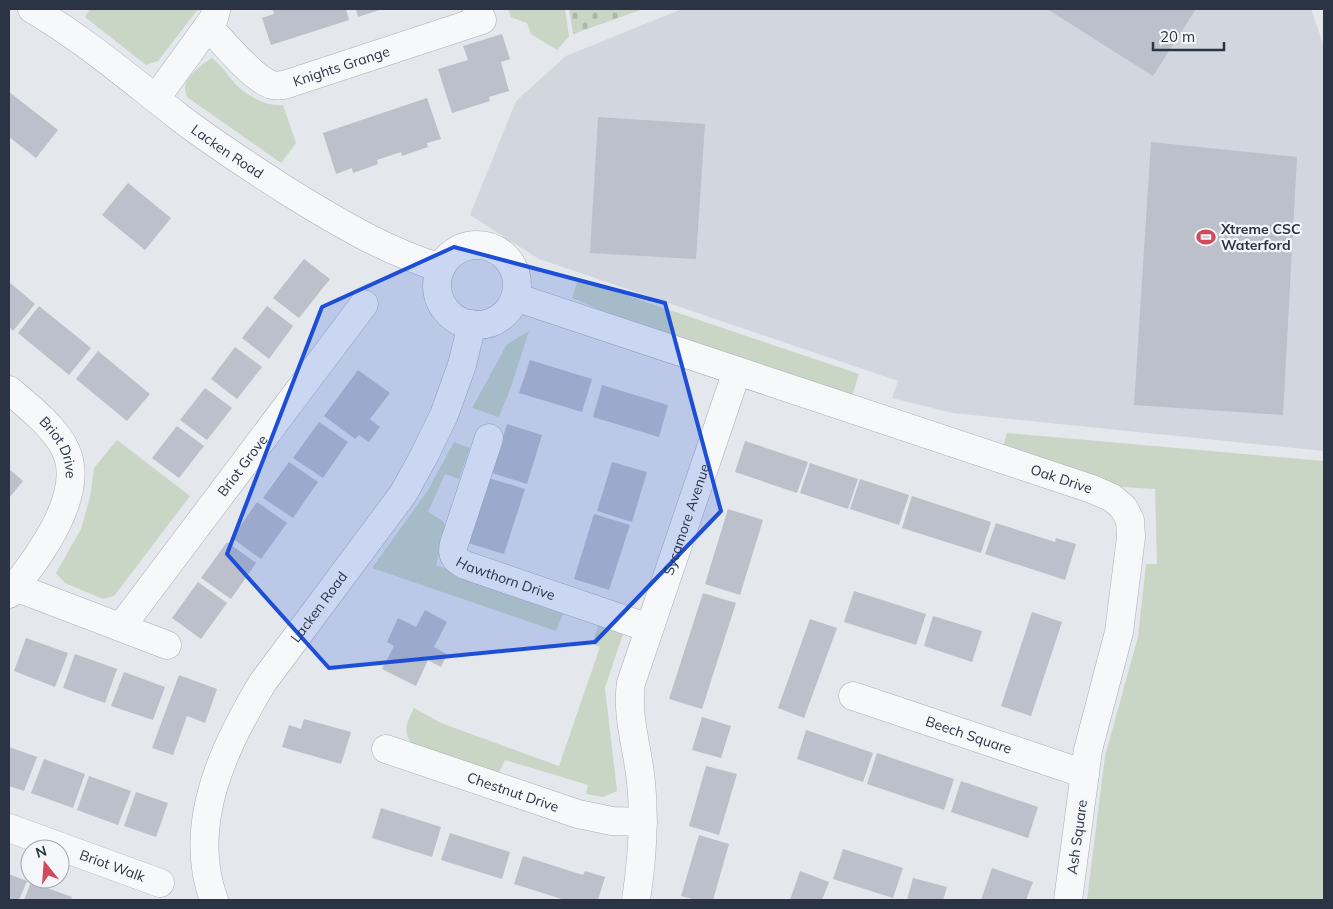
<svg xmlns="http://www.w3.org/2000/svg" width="1333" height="909" font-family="Mulish,sans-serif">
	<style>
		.built { fill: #d2d6de }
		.grass { fill: #c9d6c5 }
		.cemetery { fill: url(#cemetery-stones) }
		.building { fill: #bbc0ca }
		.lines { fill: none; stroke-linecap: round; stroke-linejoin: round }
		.minor-casing { stroke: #a9aeb7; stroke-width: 29 }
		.minor { stroke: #f7f8fa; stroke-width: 28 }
		.marked { fill: #1d4ed8; fill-opacity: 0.2; stroke: #1d4ed8; stroke-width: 4; stroke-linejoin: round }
		.labels { text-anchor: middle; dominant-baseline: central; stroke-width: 4.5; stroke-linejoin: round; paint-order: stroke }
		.street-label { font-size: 14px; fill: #2b3445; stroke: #f4f6f9 }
		.poi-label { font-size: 14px; font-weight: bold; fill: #2b3445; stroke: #f4f6f9; text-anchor: start }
	</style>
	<defs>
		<pattern id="cemetery-stones" width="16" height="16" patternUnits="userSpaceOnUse" patternTransform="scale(1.25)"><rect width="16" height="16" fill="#c9d6c5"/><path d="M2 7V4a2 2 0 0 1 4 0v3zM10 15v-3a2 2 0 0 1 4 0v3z" fill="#adb8ab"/></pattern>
	</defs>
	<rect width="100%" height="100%" fill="#e4e7ec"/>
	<path class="built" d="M 682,9 L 1311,9 L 1324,46 L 1324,451 L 953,413 L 892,398 L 898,381 L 539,259 L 470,215 L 516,101 L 566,56 Z"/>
	<g class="grass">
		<path d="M 90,9 L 198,9 L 158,61 L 146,65 L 85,17 Z"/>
		<path d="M 508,9 L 565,9 L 569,36 L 557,50 L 531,34 L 527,23 L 511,17 Z"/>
		<path d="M 212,58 C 221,65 224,70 231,79 C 242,93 264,107 283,105 L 296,143 L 281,163 L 187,97 C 187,97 185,90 185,89 C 184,78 203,63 212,58 Z"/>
		<path d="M 578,279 L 859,374 L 852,396 L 615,316 L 572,298 Z"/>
		<path d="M 529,331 L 511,387 L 499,417 L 472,408 L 507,344 Z"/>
		<path d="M 1007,433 L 1324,461 L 1324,900 L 1087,900 L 1105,756 L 1138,637 L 1146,564 L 1157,564 L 1155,489 L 1121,487 L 1003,447 Z"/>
		<path d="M 117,440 L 190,496 L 114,596 L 103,599 L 65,583 L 56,573 L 81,529 L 90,497 L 94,468 Z"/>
		<path d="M 454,442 L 470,448 L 459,479 L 445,474 L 428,512 L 443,521 L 446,528 L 436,565 L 564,612 L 556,631 L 372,568 L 428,490 Z"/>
		<path d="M 598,626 L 623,634 L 605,688 L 617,791 L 603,797 L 586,794 L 588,785 L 505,760 L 497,777 L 412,744 C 402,730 407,723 414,708 L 441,723 L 559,766 L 600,647 L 592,644 Z"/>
	</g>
	<path class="cemetery" d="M 569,9 L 643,9 L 573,34 Z"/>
	<g class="building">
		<path d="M 276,9 L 346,9 L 349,20 L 271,45 L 262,18 L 274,14 L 273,10 Z"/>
		<path d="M 356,9 L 382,9 L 358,17 Z"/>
		<path d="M 1047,9 L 1196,9 L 1153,76 Z"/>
		<path d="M 502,34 L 510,59 L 501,62 L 509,91 L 489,97 L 490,101 L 452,113 L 438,69 L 468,60 L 463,46 Z"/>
		<path d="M 9,92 L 58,130 L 36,158 L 9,137 Z"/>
		<path d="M 427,98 L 441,139 L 427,143 L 428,147 L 402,156 L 401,152 L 377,160 L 378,164 L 353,173 L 352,168 L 336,174 L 323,133 Z"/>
		<path d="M 598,117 L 705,124 L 696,259 L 590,253 Z"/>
		<path d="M 1151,142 L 1297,157 L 1283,415 L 1134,405 Z"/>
		<path d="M 128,183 L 171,218 L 145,250 L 102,215 Z"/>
		<path d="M 304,259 L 330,279 L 299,318 L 273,298 Z"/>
		<path d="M 9,282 L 35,304 L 13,331 L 9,327 Z"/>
		<path d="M 39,306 L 91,348 L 69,375 L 18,333 Z"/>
		<path d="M 267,306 L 293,326 L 269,359 L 242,338 Z"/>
		<path d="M 235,347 L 262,367 L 237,399 L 211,379 Z"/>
		<path d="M 98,351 L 150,394 L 127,421 L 76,379 Z"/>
		<path d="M 530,360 L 592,379 L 582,412 L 519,393 Z"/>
		<path d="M 358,370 L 390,393 L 370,419 L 380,427 L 369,442 L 359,435 L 355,439 L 324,416 Z"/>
		<path d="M 602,385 L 668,405 L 659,437 L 593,417 Z"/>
		<path d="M 205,388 L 232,408 L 207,440 L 180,420 Z"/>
		<path d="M 319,422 L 348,442 L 323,478 L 293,458 Z"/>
		<path d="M 507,424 L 542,435 L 527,484 L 492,473 Z"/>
		<path d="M 177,426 L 204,446 L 179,478 L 152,458 Z"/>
		<path d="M 745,441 L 808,462 L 797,493 L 735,472 Z"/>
		<path d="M 289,462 L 318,482 L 293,518 L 263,498 Z"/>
		<path d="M 612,462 L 647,472 L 632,522 L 597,511 Z"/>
		<path d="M 810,463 L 858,479 L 848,509 L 800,493 Z"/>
		<path d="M 9,469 L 23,481 L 9,498 Z"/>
		<path d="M 489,478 L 525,489 L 504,554 L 468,543 Z"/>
		<path d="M 860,479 L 909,495 L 899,525 L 850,509 Z"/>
		<path d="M 912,496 L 991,522 L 981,553 L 902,528 Z"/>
		<path d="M 257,502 L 287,523 L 261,559 L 232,538 Z"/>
		<path d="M 728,509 L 763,520 L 740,595 L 705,584 Z"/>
		<path d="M 594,514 L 630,525 L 609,590 L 574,579 Z"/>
		<path d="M 996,523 L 1055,542 L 1056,538 L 1076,544 L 1065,580 L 985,554 Z"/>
		<path d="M 227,542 L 256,563 L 231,599 L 201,578 Z"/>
		<path d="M 198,582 L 227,603 L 201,639 L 172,618 Z"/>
		<path d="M 854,591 L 926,614 L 916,645 L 844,622 Z"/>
		<path d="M 703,593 L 736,603 L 702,709 L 669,699 Z"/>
		<path d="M 425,610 L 447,622 L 434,647 L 447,654 L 441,667 L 428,660 L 416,686 L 382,669 L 394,646 L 387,642 L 398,618 L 416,627 Z"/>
		<path d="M 1032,612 L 1062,622 L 1031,716 L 1001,706 Z"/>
		<path d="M 933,616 L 982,631 L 972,662 L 924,646 Z"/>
		<path d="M 810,619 L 837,628 L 804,718 L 778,708 Z"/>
		<path d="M 26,638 L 68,653 L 55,687 L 14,671 Z"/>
		<path d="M 75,654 L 117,669 L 105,703 L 63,688 Z"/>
		<path d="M 124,672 L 165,687 L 153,720 L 111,706 Z"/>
		<path d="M 179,675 L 217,689 L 205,723 L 187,716 L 173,755 L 152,748 Z"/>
		<path d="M 702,717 L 731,726 L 721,758 L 692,750 Z"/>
		<path d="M 304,719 L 351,732 L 341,764 L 282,747 L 289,725 L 301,729 Z"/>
		<path d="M 806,730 L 873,753 L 863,782 L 797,759 Z"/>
		<path d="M 9,747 L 37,757 L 24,791 L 9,786 Z"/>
		<path d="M 877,753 L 954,779 L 944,810 L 867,784 Z"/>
		<path d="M 44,759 L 85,774 L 73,808 L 31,793 Z"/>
		<path d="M 706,766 L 737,774 L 719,835 L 689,826 Z"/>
		<path d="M 89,776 L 131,791 L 118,825 L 77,810 Z"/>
		<path d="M 961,781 L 1038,807 L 1028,838 L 951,812 Z"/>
		<path d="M 136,792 L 168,803 L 156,837 L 124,826 Z"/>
		<path d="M 381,808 L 441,827 L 432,857 L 372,838 Z"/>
		<path d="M 450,833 L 510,852 L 502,879 L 441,860 Z"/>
		<path d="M 699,835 L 729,844 L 713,900 L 696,900 L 681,896 Z"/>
		<path d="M 843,849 L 903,868 L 893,898 L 833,879 Z"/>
		<path d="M 523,856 L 583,875 L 585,871 L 605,877 L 598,900 L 565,900 L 514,884 Z"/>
		<path d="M 992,868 L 1033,882 L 1026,900 L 981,900 Z"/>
		<path d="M 800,871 L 829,882 L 822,900 L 790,900 Z"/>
		<path d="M 9,874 L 27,881 L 19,900 L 9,900 Z"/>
		<path d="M 913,878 L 947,887 L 943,900 L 907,900 Z"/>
		<path d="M 31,882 L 72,897 L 71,900 L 24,900 Z"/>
	</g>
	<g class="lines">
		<g class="minor-casing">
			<g id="minor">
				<path id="s1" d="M 32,9 C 85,40 130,79 179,117 C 215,145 253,169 292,194 C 339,223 388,252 441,268"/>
				<path id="s2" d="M 208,26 C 222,41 253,79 272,85 C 276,86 281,85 284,85 L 482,20 L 477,9"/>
				<path d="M 156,98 L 214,18 L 216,10"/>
				<circle cx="477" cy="285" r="40"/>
				<path id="s3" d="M 515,297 L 1092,489 L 1112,498 L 1123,507 L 1130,520 L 1131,537 L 1119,632 L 1088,750 L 1068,900"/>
				<path id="s4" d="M 9,390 C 27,405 57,429 66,451 C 86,496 36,561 9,594"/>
				<path id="s5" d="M 489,438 L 454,544 C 451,555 455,560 465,565 L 649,628"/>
				<path d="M 15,587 L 167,645"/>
				<path id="s6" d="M 121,627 L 364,304"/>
				<path id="s7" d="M 853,696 L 1085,774"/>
				<path id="s8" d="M 386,749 L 578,814 L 612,821 L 643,822"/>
				<path id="s9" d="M 9,828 L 160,883"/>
				<path id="s10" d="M 214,900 C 186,825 224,746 263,682 L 403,494 L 424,456 L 444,415 L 462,365 L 472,324"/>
				<path id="s11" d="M 636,900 C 642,861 645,821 641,782 C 638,750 626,715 631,683 L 737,371"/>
			</g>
		</g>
		<use href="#minor" class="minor"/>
	</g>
	<path class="marked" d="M 454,247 L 665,303 L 721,511 L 595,642 L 329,668 L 227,554 L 322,307 Z"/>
	<defs>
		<g id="stadium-bare" transform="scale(1.5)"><path d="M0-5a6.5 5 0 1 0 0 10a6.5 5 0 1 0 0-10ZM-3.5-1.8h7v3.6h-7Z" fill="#d1495b" stroke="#f4f6f9" stroke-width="2.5" paint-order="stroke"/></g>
	</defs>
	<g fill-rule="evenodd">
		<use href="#stadium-bare" x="1206" y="237"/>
	</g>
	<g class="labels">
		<g class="street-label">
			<text stroke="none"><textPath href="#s2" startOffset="160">Knights Grange</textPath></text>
			<text stroke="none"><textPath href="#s1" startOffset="242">Lacken Road</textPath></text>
			<text stroke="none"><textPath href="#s4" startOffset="78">Briot Drive</textPath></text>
			<text stroke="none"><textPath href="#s6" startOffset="202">Briot Grove</textPath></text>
			<text stroke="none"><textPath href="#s3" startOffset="576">Oak Drive</textPath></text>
			<text stroke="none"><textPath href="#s11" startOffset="391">Sycamore Avenue</textPath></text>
			<text stroke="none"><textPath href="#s5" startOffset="181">Hawthorn Drive</textPath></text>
			<text stroke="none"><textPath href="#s10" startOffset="325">Lacken Road</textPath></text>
			<text stroke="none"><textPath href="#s7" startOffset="122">Beech Square</textPath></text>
			<text stroke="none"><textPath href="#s8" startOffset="134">Chestnut Drive</textPath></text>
			<text transform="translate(1077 837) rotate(-82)">Ash Square</text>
			<text stroke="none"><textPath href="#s9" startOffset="110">Briot Walk</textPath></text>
		</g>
		<g class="poi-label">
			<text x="1221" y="229">Xtreme CSC<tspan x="1221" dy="16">Waterford</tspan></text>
		</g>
	</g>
	<rect width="1333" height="909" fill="none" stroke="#2b3445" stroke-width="20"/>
	<g transform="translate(45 864) rotate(343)"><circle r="24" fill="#f4f6f9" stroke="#a4a8b1"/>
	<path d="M0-4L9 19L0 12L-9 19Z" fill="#d1495b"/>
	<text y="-8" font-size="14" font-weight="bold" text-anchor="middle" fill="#2b3445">N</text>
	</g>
	<path d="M1153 42v8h71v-8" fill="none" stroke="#2b3445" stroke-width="2.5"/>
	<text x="1160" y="42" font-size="15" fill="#2b3445" stroke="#f4f6f9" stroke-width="4" paint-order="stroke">20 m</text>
</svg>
